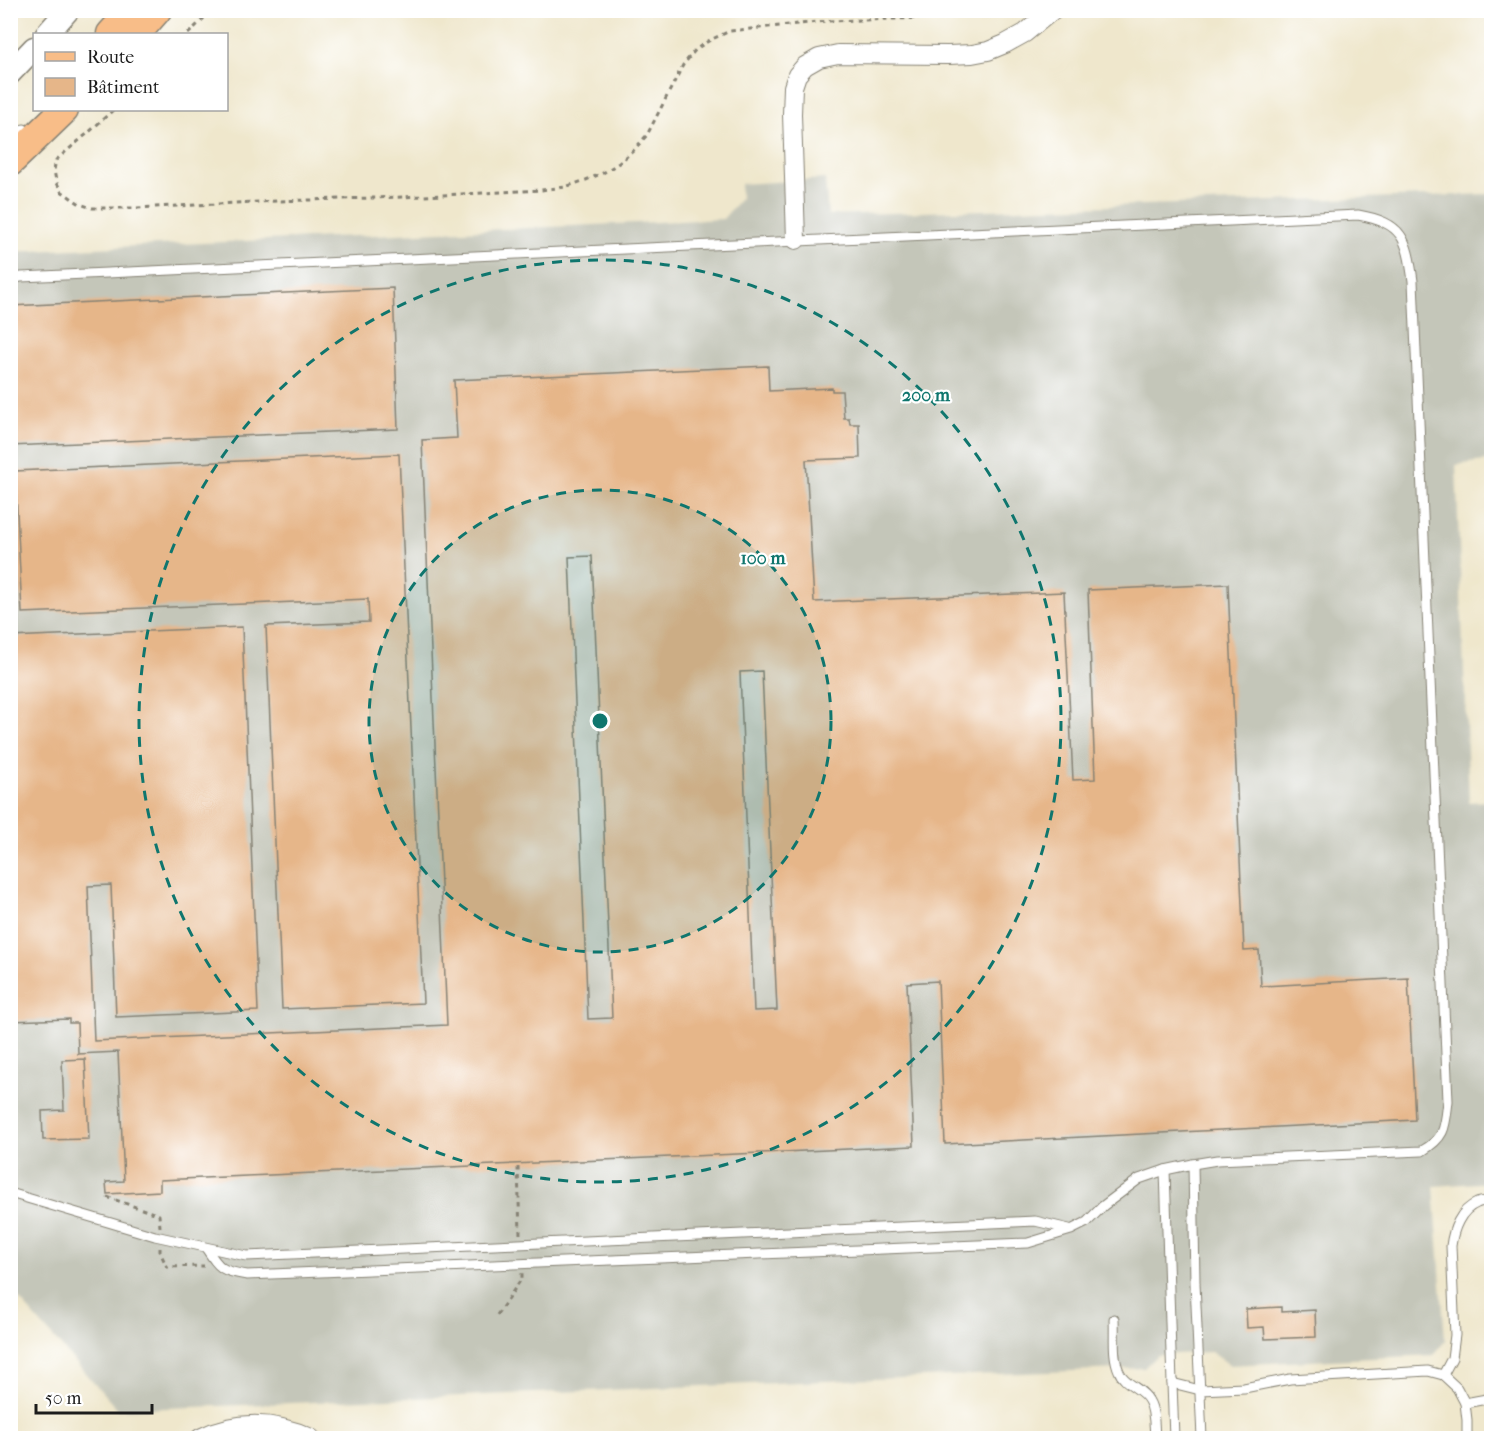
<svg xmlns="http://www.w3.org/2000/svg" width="1502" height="1449" font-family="'IM FELL French Canon',serif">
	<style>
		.industrial { fill: #c4c6b9 }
		.building { fill: #e6b689; fill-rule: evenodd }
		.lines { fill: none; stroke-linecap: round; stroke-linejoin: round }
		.service-casing { stroke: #868274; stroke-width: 11 }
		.minor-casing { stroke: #868274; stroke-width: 20 }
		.tertiary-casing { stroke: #868274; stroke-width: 25 }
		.primary-casing { stroke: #868274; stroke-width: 31 }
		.path { stroke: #868274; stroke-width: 3; stroke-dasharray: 4.5 4.5; stroke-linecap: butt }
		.service { stroke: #fff; stroke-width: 9 }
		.minor { stroke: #fff; stroke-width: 18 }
		.tertiary { stroke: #fff; stroke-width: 22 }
		.primary { stroke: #f8bd88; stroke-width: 28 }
		.ring { fill: none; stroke: #0f766e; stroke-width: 3; stroke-dasharray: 10 8 }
		.centre { fill: #0f766e; stroke: #fff; stroke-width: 3 }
		.ring-label { font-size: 18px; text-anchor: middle; font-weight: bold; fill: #0f766e; stroke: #fff; stroke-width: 4.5; stroke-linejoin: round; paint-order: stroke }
	</style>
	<rect width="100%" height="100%" fill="#fff"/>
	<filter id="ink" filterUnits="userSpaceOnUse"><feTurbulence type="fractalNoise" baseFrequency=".0167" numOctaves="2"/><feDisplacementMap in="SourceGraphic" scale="12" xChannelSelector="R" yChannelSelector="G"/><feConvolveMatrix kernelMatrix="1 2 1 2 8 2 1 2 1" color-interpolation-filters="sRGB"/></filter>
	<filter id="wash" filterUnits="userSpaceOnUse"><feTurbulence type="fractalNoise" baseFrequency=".008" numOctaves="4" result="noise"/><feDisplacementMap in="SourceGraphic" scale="24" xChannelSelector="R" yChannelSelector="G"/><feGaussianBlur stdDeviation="1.35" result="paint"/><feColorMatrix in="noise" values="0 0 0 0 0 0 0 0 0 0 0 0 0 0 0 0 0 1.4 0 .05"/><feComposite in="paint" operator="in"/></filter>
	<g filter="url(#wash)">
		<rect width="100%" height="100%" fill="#efe7cc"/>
		<path class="industrial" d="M 825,179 L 828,215 L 1491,194 L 1491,460 L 1456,465 L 1469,802 L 1491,801 L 1492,1182 L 1434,1186 L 1445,1340 L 1434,1355 L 1230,1365 L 1211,1352 L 1157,1355 L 1144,1368 L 118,1410 L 11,1290 L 10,252 L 723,219 L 741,198 L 740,184 Z"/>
		<g id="blocks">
			<g class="building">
				<path d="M 393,288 L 398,429 L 10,446 L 10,306 Z"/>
				<path d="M 768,366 L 769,391 L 832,388 L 832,391 L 842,391 L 844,418 L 849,418 L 850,424 L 859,424 L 860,458 L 806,460 L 814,602 L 1064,592 L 1073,780 L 1095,779 L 1088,590 L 1228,584 L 1244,951 L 1259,950 L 1261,986 L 1408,978 L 1415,1120 L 945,1144 L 938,981 L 907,983 L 914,1146 L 160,1180 L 160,1191 L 107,1194 L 106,1182 L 124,1181 L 118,1052 L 78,1054 L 77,1023 L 69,1023 L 69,1019 L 10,1021 L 10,637 L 242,627 L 258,1011 L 116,1017 L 111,885 L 88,886 L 94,1041 L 447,1025 L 422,440 L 457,438 L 454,380 ZM 592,556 L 612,1018 L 588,1019 L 569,557 ZM 762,671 L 777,1010 L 754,1011 L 740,672 Z"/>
				<path d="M 399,454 L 423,1003 L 282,1009 L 266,626 L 369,622 L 368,599 L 22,613 L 15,471 Z"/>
				<path d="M 85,1059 L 89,1139 L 43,1140 L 42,1111 L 64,1110 L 62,1060 Z"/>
				<path d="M 1281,1307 L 1281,1312 L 1315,1310 L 1316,1337 L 1265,1339 L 1264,1327 L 1247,1328 L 1246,1309 Z"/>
			</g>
		</g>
	</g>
	<g filter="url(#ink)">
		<use href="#blocks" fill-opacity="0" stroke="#868274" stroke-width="1.5"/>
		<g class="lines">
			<g class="service-casing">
				<g id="service">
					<path d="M 10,141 L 24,129"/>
					<path d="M 10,280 L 21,277 L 1358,215 C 1403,223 1407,238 1413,281 L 1448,1101 C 1445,1127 1446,1137 1422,1151 L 1217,1160 L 1193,1164 L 1165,1170 L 1139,1179 L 1103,1206 L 1087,1222 L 1071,1230 L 1028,1243 L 247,1275 C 221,1271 220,1269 206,1248"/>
					<path d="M 1193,1164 L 1195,1283 L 1202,1438"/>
					<path d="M 1165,1170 L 1172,1383"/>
					<path d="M 10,1193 L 155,1236 L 246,1256 L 1035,1221 L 1069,1229"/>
					<path d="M 1114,1319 C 1115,1335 1112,1356 1119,1371 C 1124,1385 1143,1388 1149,1401 C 1155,1411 1154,1427 1155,1438"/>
					<path d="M 1443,1375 L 1452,1358 L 1455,1335 L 1451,1246 C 1453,1230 1460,1210 1477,1203 C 1481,1201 1487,1201 1492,1201"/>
					<path d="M 1465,1403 L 1492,1398"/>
					<path d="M 1174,1438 L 1172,1383 L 1200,1390 L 1244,1388 L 1290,1379 L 1428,1371 L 1443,1375 L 1457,1388 L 1465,1403 L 1467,1420 L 1467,1438"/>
				</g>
			</g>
			<g class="minor-casing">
				<g id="minor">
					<path d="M 796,240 L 792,114 L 793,87 L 797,75 L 805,66 L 819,58 L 838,54 L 948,55 L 972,54 L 988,51 L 1005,44 L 1025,33 L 1053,10"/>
					<path d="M 200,1438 C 237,1420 274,1421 311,1438"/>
				</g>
			</g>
			<g class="tertiary-casing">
				<g id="tertiary">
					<path d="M 47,34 L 68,10"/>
					<path d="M 10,73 L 34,48"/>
				</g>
			</g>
			<g class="primary-casing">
				<g id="primary">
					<path d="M 111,34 L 133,10"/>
					<path d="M 136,34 L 157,10"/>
					<path d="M 10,162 L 64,110"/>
				</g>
			</g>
			<g class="path">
				<path d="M 188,34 L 212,10"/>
				<path d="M 113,110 L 88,133 L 56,160 L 54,170 L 56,181 L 61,191 L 80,204 L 92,208 L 135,208 L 277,201 L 403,197 L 541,190 L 565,187 L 586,180 L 603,173 L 619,163 L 633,151 L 647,135 L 683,65 L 696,49 L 710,40 L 730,31 L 828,21 L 928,18 L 964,14 L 981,10"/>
				<path d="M 518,1167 L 520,1234"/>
				<path d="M 107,1197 L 159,1215 L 160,1227"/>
				<path d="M 160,1248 L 160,1252 L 167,1267 L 204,1266"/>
				<path d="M 497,1315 L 522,1278 L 522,1273"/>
			</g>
			<use href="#service" class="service"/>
			<use href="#minor" class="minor"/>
			<use href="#tertiary" class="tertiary"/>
			<use href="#primary" class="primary"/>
		</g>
	</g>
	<circle cx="600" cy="721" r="231" fill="#0f766e" fill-opacity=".12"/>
	<g class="ring">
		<circle cx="600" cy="721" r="231"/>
		<circle cx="600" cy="721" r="461"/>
	</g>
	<circle cx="600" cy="721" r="9" class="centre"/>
	<g class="ring-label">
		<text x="926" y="401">200 m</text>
		<text x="763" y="564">100 m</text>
	</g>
	<rect width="1502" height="1449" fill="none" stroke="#fff" stroke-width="36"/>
	<rect x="33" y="33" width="195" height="78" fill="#ffffff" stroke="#a4a4a4" stroke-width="1.5"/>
	<rect x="45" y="52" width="30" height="9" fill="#f8bd88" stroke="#a4a4a4" stroke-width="1.5"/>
	<text x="87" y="63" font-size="18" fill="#1c1c1c">Route</text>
	<rect x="45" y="78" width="30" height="18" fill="#e6b689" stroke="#a4a4a4" stroke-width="1.5"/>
	<text x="87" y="93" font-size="18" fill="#1c1c1c">Bâtiment</text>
	<path d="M36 1404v9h116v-9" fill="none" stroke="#1c1c1c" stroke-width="3"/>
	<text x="45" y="1404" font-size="18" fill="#1c1c1c" stroke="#ffffff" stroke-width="4.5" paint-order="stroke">50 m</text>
</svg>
